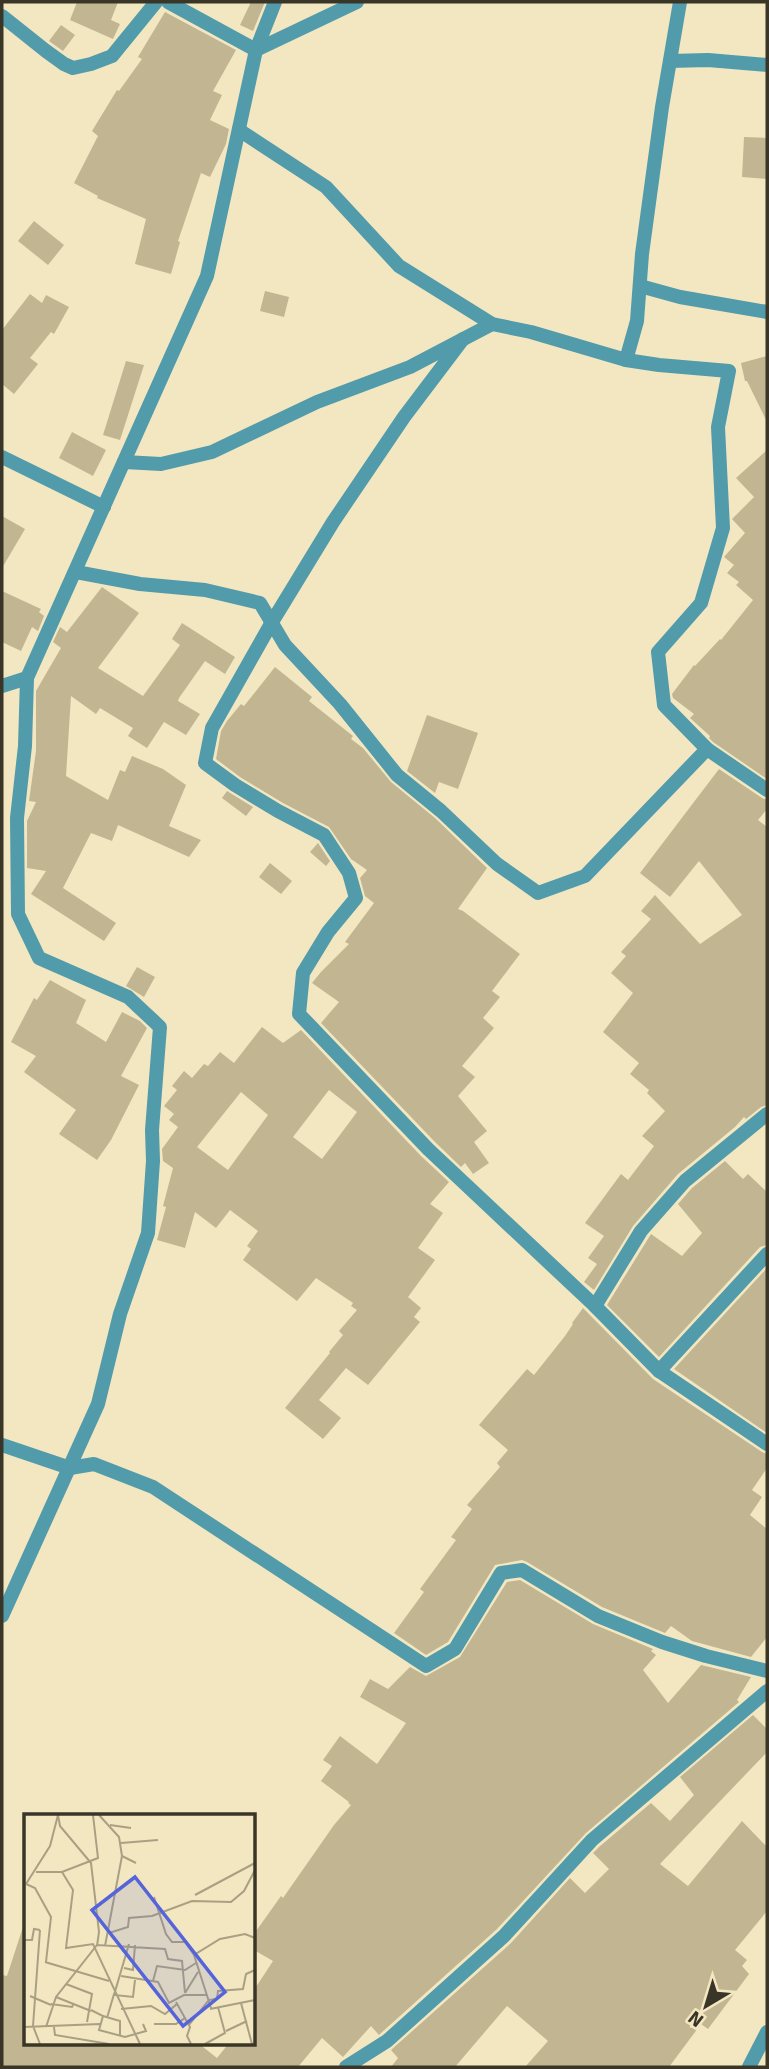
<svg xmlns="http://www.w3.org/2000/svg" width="769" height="2069" font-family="Signika,sans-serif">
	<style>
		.building { fill: #c1b691; fill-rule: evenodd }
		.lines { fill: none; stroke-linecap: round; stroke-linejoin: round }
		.minor { stroke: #519bab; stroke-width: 14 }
		.inset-road { fill: none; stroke: #a9a083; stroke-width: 2 }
		.view { fill: #5564da; fill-opacity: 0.15; stroke: #5564da; stroke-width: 3.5 }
		.inset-edge { fill: none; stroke: #3a3627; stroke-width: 3.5 }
	</style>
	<rect width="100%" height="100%" fill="#f3e7c1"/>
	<g class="building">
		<path d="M 77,2 L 118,2 L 111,20 L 120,24 L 113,39 L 70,20 Z"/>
		<path d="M 251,2 L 265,2 L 253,31 L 240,25 Z"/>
		<path d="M 165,12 L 236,50 L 213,91 L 222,95 L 210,120 L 229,129 L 226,144 L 210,177 L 201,173 L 178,241 L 180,242 L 171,274 L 135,264 L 146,219 L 97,198 L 98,196 L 74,183 L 98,136 L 92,131 L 117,90 L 119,91 L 142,59 L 138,57 Z"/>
		<path d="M 61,25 L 75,35 L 63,51 L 49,41 Z"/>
		<path d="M 744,137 L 767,138 L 767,179 L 742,177 Z"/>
		<path d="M 34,221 L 64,245 L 48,265 L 18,241 Z"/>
		<path d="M 265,291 L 289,297 L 284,317 L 260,311 Z"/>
		<path d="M 30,294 L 42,303 L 46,295 L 69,307 L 54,334 L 51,332 L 30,358 L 38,364 L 14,394 L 2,384 L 2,330 Z"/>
		<path d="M 767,356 L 767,422 L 747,381 L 745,381 L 741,363 Z"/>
		<path d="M 126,361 L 144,365 L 120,440 L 103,435 Z"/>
		<path d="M 72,432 L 106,450 L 93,476 L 59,458 Z"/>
		<path d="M 767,450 L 767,779 L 713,742 L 709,738 L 710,736 L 690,718 L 694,714 L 673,698 L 672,694 L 694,665 L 695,666 L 720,639 L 721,640 L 753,600 L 736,585 L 739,582 L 727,573 L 734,565 L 724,557 L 745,533 L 732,519 L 754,497 L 736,478 Z"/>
		<path d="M 2,516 L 25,529 L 2,568 Z"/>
		<path d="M 102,587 L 139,613 L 98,668 L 143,696 L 180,645 L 172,639 L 182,623 L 235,657 L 225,674 L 205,661 L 179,698 L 178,701 L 200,714 L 186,735 L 164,722 L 147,748 L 128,736 L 133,728 L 100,708 L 96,714 L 71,696 L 66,776 L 108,800 L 120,770 L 125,772 L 132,756 L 163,769 L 186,785 L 169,826 L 201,840 L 189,857 L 118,825 L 112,841 L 91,833 L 63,888 L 116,923 L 104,941 L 31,894 L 46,871 L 27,868 L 27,821 L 36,802 L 29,801 L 36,751 L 36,691 L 61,648 L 53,642 L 60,627 L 67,632 Z"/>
		<path d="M 2,591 L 41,609 L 39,612 L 44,616 L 38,631 L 32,627 L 21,651 L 2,642 Z"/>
		<path d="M 275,667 L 312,697 L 309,701 L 353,736 L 351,739 L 363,748 L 391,782 L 435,818 L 487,868 L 458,909 L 463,911 L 520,954 L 492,991 L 500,997 L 483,1018 L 494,1028 L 462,1066 L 475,1077 L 458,1096 L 487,1131 L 474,1142 L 489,1163 L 473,1174 L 465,1163 L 461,1167 L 435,1142 L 321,1023 L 339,1002 L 312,983 L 321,972 L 349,944 L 345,942 L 374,903 L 365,896 L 360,878 L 367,870 L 351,859 L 329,827 L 283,803 L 240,777 L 216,759 L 221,731 L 227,721 L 241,704 L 244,706 Z"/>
		<path d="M 427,715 L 478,733 L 458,789 L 439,782 L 435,793 L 407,771 Z"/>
		<path d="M 719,769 L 762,798 L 767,800 L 767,809 L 758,820 L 767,827 L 767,1105 L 761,1107 L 746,1119 L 744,1117 L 735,1127 L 678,1174 L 633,1226 L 594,1290 L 584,1282 L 597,1264 L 588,1258 L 604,1236 L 585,1223 L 621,1174 L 628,1180 L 654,1146 L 642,1136 L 665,1111 L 647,1093 L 649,1090 L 630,1074 L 639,1063 L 603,1032 L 633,993 L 611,973 L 626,956 L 621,952 L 651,919 L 641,911 L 655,895 L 700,944 L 742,915 L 699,861 L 670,897 L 640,873 Z"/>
		<path d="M 227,791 L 253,807 L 246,816 L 222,798 Z"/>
		<path d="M 318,843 L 330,861 L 326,866 L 310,852 Z"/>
		<path d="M 270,863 L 292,881 L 281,894 L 259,877 Z"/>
		<path d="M 137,967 L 155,977 L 144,997 L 126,986 Z"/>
		<path d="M 50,980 L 86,1000 L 76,1023 L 106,1042 L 122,1012 L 140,1021 L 147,1028 L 121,1076 L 139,1085 L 111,1140 L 97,1160 L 59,1134 L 76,1110 L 24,1072 L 36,1056 L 11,1042 L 34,998 L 37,1000 Z"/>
		<path d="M 262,1027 L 283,1043 L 301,1030 L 421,1156 L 449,1182 L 430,1204 L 443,1213 L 418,1248 L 435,1260 L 408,1297 L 421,1308 L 414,1317 L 420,1322 L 368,1385 L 346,1368 L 319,1400 L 341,1418 L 323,1439 L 285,1408 L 330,1353 L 329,1352 L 343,1335 L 339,1331 L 357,1310 L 351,1306 L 353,1303 L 316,1278 L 297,1301 L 243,1260 L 251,1249 L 247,1246 L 258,1231 L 230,1210 L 216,1228 L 195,1212 L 185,1248 L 157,1240 L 166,1207 L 163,1206 L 173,1168 L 163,1161 L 162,1149 L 178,1127 L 169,1120 L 174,1114 L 164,1106 L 177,1090 L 172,1086 L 184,1071 L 192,1078 L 204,1064 L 208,1066 L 220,1052 L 234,1063 ZM 329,1090 L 357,1112 L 322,1159 L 293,1137 ZM 241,1092 L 268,1115 L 228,1170 L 197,1147 Z"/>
		<path d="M 725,1161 L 743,1179 L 748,1174 L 767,1192 L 767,1245 L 760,1247 L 659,1357 L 607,1305 L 651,1234 L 682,1256 L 702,1233 L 678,1204 L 692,1188 Z"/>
		<path d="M 767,1268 L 767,1433 L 674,1369 Z"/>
		<path d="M 583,1308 L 653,1379 L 762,1452 L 767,1454 L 767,1468 L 752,1490 L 762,1497 L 750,1515 L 767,1529 L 767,1637 L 751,1657 L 692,1641 L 671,1626 L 665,1633 L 602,1607 L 527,1562 L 522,1560 L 495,1565 L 448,1642 L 426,1655 L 394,1633 L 424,1592 L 420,1589 L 456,1540 L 451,1537 L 472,1509 L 467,1505 L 500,1467 L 497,1463 L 508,1450 L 479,1425 L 527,1369 L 534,1375 L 565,1336 L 573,1324 L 572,1323 Z"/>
		<path d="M 520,1580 L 593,1624 L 653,1649 L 651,1651 L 656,1655 L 643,1670 L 668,1703 L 701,1665 L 751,1677 L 737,1700 L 739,1702 L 586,1833 L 497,1929 L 381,2033 L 379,2035 L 371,2026 L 343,2057 L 322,2038 L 298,2067 L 2,2067 L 2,1975 L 7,1976 L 23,1927 L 26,1928 L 26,2043 L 198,2043 L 217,2058 L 229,2043 L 254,2043 L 254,1990 L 273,1961 L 254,1950 L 254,1934 L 281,1896 L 283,1898 L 334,1825 L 351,1805 L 348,1803 L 349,1802 L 321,1781 L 332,1766 L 323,1760 L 340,1736 L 377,1764 L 406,1723 L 360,1697 L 370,1679 L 388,1689 L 410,1667 L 426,1676 L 460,1657 L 507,1582 Z"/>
		<path d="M 753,1715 L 767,1729 L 767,1752 L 660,1864 L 688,1886 L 742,1821 L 767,1847 L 767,1911 L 735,1950 L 747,1960 L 742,1966 L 749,1974 L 708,2029 L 701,2024 L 669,2067 L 525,2067 L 548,2041 L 507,2006 L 455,2067 L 391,2067 L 398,2058 L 391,2050 L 511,1943 L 570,1878 L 585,1893 L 609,1869 L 593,1853 L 599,1847 L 651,1803 L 670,1821 L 694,1795 L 680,1777 Z"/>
	</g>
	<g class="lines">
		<g class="minor">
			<path d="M 168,2 L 256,50 L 357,2"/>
			<path d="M 2,16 L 46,51 L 64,64 L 73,68 L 91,64 L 112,56 L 156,2"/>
			<path d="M 670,61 L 708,60 L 767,65"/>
			<path d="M 239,130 L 326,187 L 399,266 L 492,324 L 531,332 L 626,360 L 659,365 L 729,371 L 718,427 L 723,528 L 701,603 L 658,652 L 664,705 L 707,749 L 767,790"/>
			<path d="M 640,286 L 680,297 L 767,312"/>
			<path d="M 463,339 L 404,417 L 333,522 L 272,622 L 212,728 L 205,763 L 235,785 L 278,811 L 324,835 L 349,873 L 356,898 L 328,932 L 303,973 L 299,1014 L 428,1149 L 595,1306 L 659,1371 L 767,1444"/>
			<path d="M 626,360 L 637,321 L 642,254 L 662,107 L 680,2"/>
			<path d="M 2,457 L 104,507"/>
			<path d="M 124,462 L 161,464 L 212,452 L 317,402 L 410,367 L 492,324"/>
			<path d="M 76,572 L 140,584 L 205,590 L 260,603 L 285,645 L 340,704 L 397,775 L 441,811 L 497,864 L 538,893 L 585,876 L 707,749"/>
			<path d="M 2,686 L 27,678 L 207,276 L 256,50 L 275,2"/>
			<path d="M 595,1306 L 641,1231 L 685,1181 L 767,1114"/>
			<path d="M 659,1371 L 767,1254"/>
			<path d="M 2,1445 L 70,1468 L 94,1464 L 153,1487 L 426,1666 L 455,1649 L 501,1573 L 522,1570 L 598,1616 L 662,1642 L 706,1656 L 767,1671"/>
			<path d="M 2,1616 L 98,1404 L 120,1314 L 148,1233 L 153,1161 L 152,1130 L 160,1027 L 128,997 L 39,958 L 18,914 L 17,818 L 25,746 L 27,678"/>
			<path d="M 346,2067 L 387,2041 L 504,1936 L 592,1840 L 767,1691"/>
			<path d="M 749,2067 L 767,2032"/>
		</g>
	</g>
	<g transform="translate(24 1814)">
		<rect width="231" height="231" fill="#f3e7c1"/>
		<path class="inset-road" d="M 34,1 L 36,12 L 67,49 L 75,118 L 73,132M 75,1 L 95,23 L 98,42 L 112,49M 86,11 L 107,14M 97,29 L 134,26M 12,58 L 38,58 L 74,44 L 69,1M 38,58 L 49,76 L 42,134 L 69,130 L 116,230M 2,70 L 11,74 L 27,103 L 22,148M 2,70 L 26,32 L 34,1M 171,81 L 231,49M 130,83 L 142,120 L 148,128 L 161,128 L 170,141M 16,116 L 9,212 L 16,230M 85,119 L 104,113 L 105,104 L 128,102 L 168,87 L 207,88 L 220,77 L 231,56M 0,126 L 8,126 L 10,115 L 16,116M 105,130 L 90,181 L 109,183 L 111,166M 81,132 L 98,42M 21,148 L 85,167M 100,154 L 109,156 L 111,131M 97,162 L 134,168 L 145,189 L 160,181 L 182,181M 129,167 L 133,152 L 161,156 L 172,149M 42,170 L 68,180 L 63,208M 161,179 L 174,158M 6,182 L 27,191M 32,183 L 67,197M 152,188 L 166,213 L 163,222 L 167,230M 217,189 L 228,230M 27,190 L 48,193 L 50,189M 187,194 L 170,141 L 196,125 L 221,120 L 231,124M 97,195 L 127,192 L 141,200 L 153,190M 186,195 L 231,186M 67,196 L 79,202 L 75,216 L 101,223 L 122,217 L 119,210M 79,202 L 96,207 L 96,221M 83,204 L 90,180M 130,210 L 152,210 L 161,204M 165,211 L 185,186 L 193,185 L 194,177 L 219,175 L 222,160 L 231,156M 0,213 L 76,210M 22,213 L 32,183 L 73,131 L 141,135 L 144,145 L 158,147 L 161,179M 30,213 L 31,221 L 85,230M 202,217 L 223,207M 181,230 L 201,219 L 194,193"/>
		<path class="view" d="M 111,63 L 201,178 L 159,212 L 68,96 Z"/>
		<rect width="231" height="231" class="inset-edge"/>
	</g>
	<rect width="769" height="2069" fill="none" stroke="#3a3627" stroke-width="7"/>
	<g transform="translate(706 2006) rotate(218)" stroke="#f3e7c1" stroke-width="5" paint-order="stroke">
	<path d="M0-5L12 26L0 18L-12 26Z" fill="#3a3627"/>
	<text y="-10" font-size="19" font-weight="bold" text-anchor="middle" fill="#3a3627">N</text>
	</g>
</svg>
